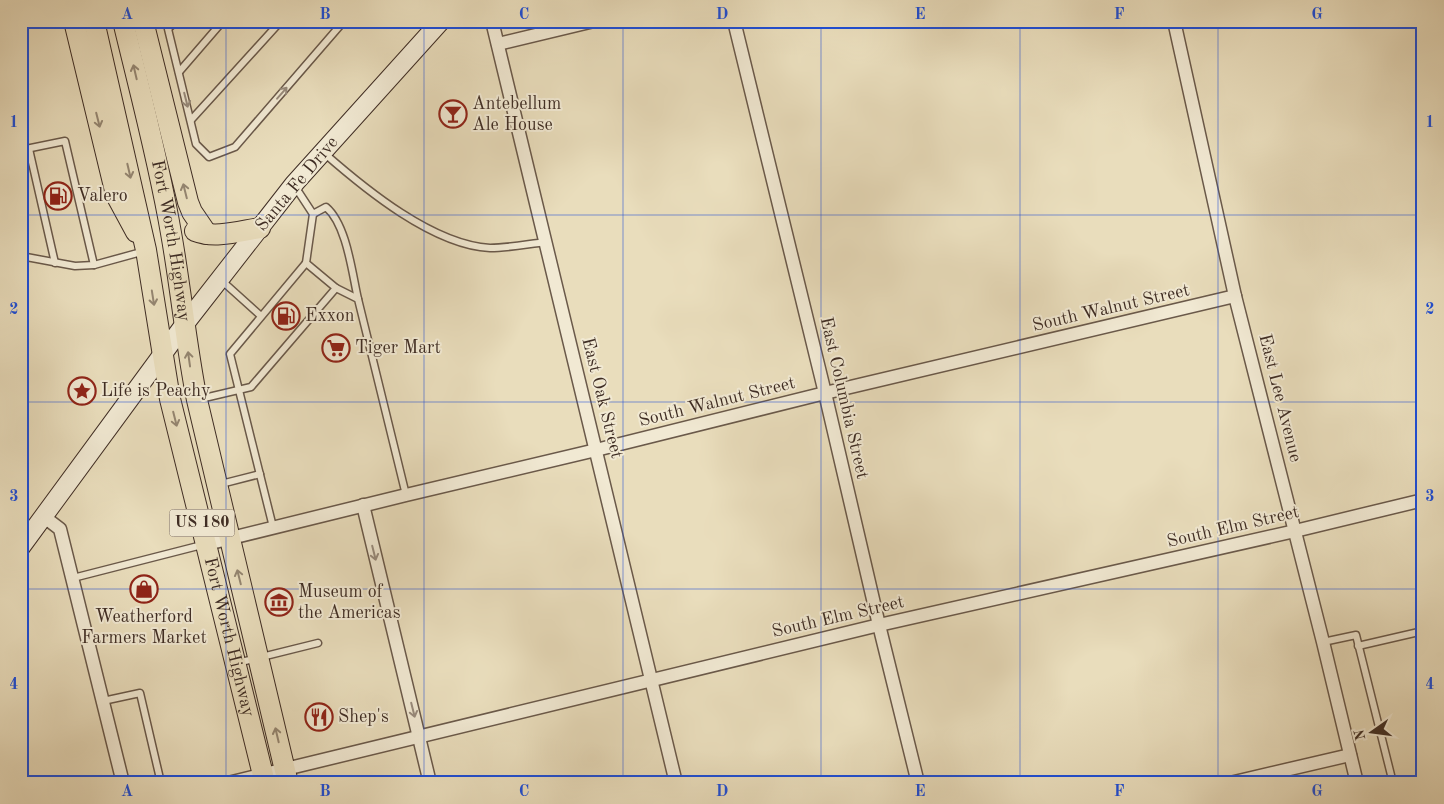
<svg xmlns="http://www.w3.org/2000/svg" width="1444" height="804" font-family="'Old Standard TT',serif">
	<style>
		.lines { fill: none; stroke-linecap: round; stroke-linejoin: round }
		.lane-casing { stroke: #6a594a; stroke-width: 9 }
		.street-casing { stroke: #6a594a; stroke-width: 15 }
		.secondary-casing { stroke: #3f2d24; stroke-width: 20 }
		.primary-casing { stroke: #3f2d24; stroke-width: 22 }
		.lane { stroke: #f1e9d3; stroke-width: 6 }
		.street { stroke: #f1e9d3; stroke-width: 12 }
		.secondary { stroke: #f1e9d3; stroke-width: 18 }
		.primary { stroke: #e9ddbc; stroke-width: 20 }
		.oneway { stroke: #948570 }
		.oneway2 { stroke: #988b7c }
		.grid { fill: none; stroke: #1d4ed8; stroke-width: 1; stroke-opacity: 0.55 }
		.labels { text-anchor: middle; dominant-baseline: central; stroke-width: 4; stroke-linejoin: round; paint-order: stroke }
		.shield { fill: #f1e9d3; stroke: #746558; stroke-width: 1 }
		.shield-label { font-size: 16px; font-weight: bold; fill: #3f2d24 }
		.poi-label { font-size: 18px; fill: #3f2d24; stroke: #f1e9d3; text-anchor: start }
		.street-label { font-size: 18px; fill: #3f2d24; stroke: #f1e9d3 }
		.neatline { fill: none; stroke: #1d4ed8; stroke-width: 2 }
		.grid-label { font-size: 16px; text-anchor: middle; font-weight: bold; fill: #1d4ed8 }
	</style>
	<rect width="100%" height="100%" fill="#e9ddbc"/>
	<filter id="stains"><feTurbulence type="fractalNoise" baseFrequency=".004" numOctaves="4"/><feColorMatrix values="0 0 0 0 .2 0 0 0 0 .09 0 0 0 0 .02 0 0 0 .5 -.17"/></filter>
	<radialGradient id="worn" r=".72"><stop offset=".6" stop-color="#630" stop-opacity="0"/><stop offset="1" stop-color="#630" stop-opacity=".3"/></radialGradient>
	<g class="lines">
		<g class="lane-casing">
			<g id="lane">
				<path d="M 176,21 L 168,29 L 196,144 L 209,157 L 235,147 L 344,21"/>
				<path d="M 179,72 L 223,21"/>
				<path d="M 191,120 L 281,21"/>
				<path d="M 29,149 L 55,263"/>
				<path d="M 21,150 L 65,141 L 94,265"/>
				<path d="M 324,153 C 365,189 433,245 490,248 C 508,248 528,244 546,242"/>
				<path d="M 313,214 L 326,207 C 347,225 352,273 358,299"/>
				<path d="M 21,256 L 75,266 L 94,265 L 145,251"/>
				<path d="M 221,280 L 261,316"/>
				<path d="M 336,288 L 358,299 L 406,495"/>
				<path d="M 200,399 L 251,387 L 336,288 L 306,263 L 313,214 L 294,185"/>
				<path d="M 221,484 L 260,474"/>
				<path d="M 273,527 L 230,354 L 306,263"/>
				<path d="M 73,578 L 202,545"/>
				<path d="M 1323,642 L 1356,635 L 1393,783"/>
				<path d="M 1358,646 L 1423,631"/>
				<path d="M 237,663 L 318,643"/>
				<path d="M 103,701 L 140,693 L 161,783"/>
				<path d="M 1408,783 L 1423,779"/>
			</g>
		</g>
		<g class="street-casing">
			<g id="street">
				<path d="M 492,21 L 676,783"/>
				<path d="M 734,21 L 825,393 L 879,625 L 918,783"/>
				<path d="M 1174,21 L 1235,296 L 1323,642 L 1357,783"/>
				<path d="M 498,44 L 594,21"/>
				<path d="M 363,505 L 430,783"/>
				<path d="M 43,516 L 60,529 L 123,783"/>
				<path d="M 207,544 L 406,495 L 596,450 L 825,393 L 1235,296"/>
				<path d="M 228,783 L 879,625 L 1295,531 L 1423,500"/>
				<path d="M 1230,783 L 1350,755"/>
			</g>
		</g>
		<g class="secondary-casing">
			<path id="secondary" d="M 21,547 L 184,325 L 294,184 L 441,21"/>
		</g>
		<g class="primary-casing">
			<g id="primary">
				<path d="M 74,21 L 116,195 L 136,232"/>
				<path id="s1" d="M 94,21 L 146,250 L 170,399 L 265,783"/>
				<path id="s2" d="M 123,21 C 140,92 159,162 171,233 C 181,289 186,345 197,400 L 288,783"/>
				<path d="M 143,21 L 188,202 L 192,212 L 207,234"/>
				<path d="M 195,231 C 215,239 240,231 260,228"/>
			</g>
		</g>
		<use href="#lane" class="lane"/>
		<use href="#street" class="street"/>
		<use href="#secondary" class="secondary"/>
		<use href="#primary" class="primary"/>
	</g>
	<defs><path id="oneway-shaft" d="M-6 0H5M1.5-3L5.5 0L1.5 3" fill="none" stroke-width="1.6" stroke-linecap="round" stroke-linejoin="round" transform="scale(1.25)"/></defs>
	<g class="oneway">
		<use href="#oneway-shaft" transform="translate(135 72) rotate(-103)"/>
		<use href="#oneway-shaft" transform="translate(98 120) rotate(76)"/>
		<use href="#oneway-shaft" transform="translate(129 171) rotate(77)"/>
		<use href="#oneway-shaft" transform="translate(185 191) rotate(-104)"/>
		<use href="#oneway-shaft" transform="translate(153 298) rotate(81)"/>
		<use href="#oneway-shaft" transform="translate(189 359) rotate(-98)"/>
		<use href="#oneway-shaft" transform="translate(175 419) rotate(76)"/>
		<use href="#oneway-shaft" transform="translate(239 577) rotate(-104)"/>
		<use href="#oneway-shaft" transform="translate(277 735) rotate(-103)"/>
	</g>
	<g class="oneway2">
		<use href="#oneway-shaft" transform="translate(282 93) rotate(-49)"/>
		<use href="#oneway-shaft" transform="translate(186 100) rotate(76)"/>
		<use href="#oneway-shaft" transform="translate(374 553) rotate(76)"/>
		<use href="#oneway-shaft" transform="translate(413 710) rotate(76)"/>
	</g>
	<path class="grid" d="M 226,21 L 226,783M 424,21 L 424,783M 623,21 L 623,783M 821,21 L 821,783M 1020,21 L 1020,783M 1218,21 L 1218,783M 21,215 L 1423,215M 21,402 L 1423,402M 21,589 L 1423,589"/>
	<defs>
		<g id="bar-ring" transform="scale(1.4375)"><circle r="9.5" fill="#f1e9d3" stroke="#8f2418" stroke-width="1.5"/><path d="M-6-5H6L.8 .8V4.5H3.5V6h-7V4.5H-.8V.8Z" fill="#8f2418"/></g>
		<g id="fuel-ring" transform="scale(1.4375)"><circle r="9.5" fill="#f1e9d3" stroke="#8f2418" stroke-width="1.5"/><path d="M-5.5-6h7V0h2V4h1.3V-2.5L3-4.5l.8-.8L6-3V5H2.5V1h-1V6h-7ZM-4.2-4.7v3.2H.2V-4.7Z" fill="#8f2418"/></g>
		<g id="supermarket-ring" transform="scale(1.4375)"><circle r="9.5" fill="#f1e9d3" stroke="#8f2418" stroke-width="1.5"/><path d="M-6-5.5h2.5l.6 2H6L4.5 2H-2.5L-4.4-4H-6ZM-1.5 3.2a1.3 1.3 0 1 0 .1 0ZM3 3.2a1.3 1.3 0 1 0 .1 0Z" fill="#8f2418"/></g>
		<g id="sight-ring" transform="scale(1.4375)"><circle r="9.5" fill="#f1e9d3" stroke="#8f2418" stroke-width="1.5"/><path d="M0-6L1.8-2.2L6-1.7L2.9 1.2L3.7 5.4L0 3.3L-3.7 5.4L-2.9 1.2L-6-1.7L-1.8-2.2Z" fill="#8f2418"/></g>
		<g id="shop-ring" transform="scale(1.4375)"><circle r="9.5" fill="#f1e9d3" stroke="#8f2418" stroke-width="1.5"/><path d="M-5-2.5h2.3a2.7 3.5 0 0 1 5.4 0H5L5.5 6h-11ZM-1.5-2.5h3a1.5 2.3 0 0 0-3 0Z" fill="#8f2418"/></g>
		<g id="museum-ring" transform="scale(1.4375)"><circle r="9.5" fill="#f1e9d3" stroke="#8f2418" stroke-width="1.5"/><path d="M0-6L6-3V-2H-6V-3ZM-5-1h2V3h-2ZM-1-1h2V3h-2ZM3-1h2V3H3ZM-6 4H6V6H-6Z" fill="#8f2418"/></g>
		<g id="restaurant-ring" transform="scale(1.4375)"><circle r="9.5" fill="#f1e9d3" stroke="#8f2418" stroke-width="1.5"/><path d="M-5-6h1v4h1v-4h1v4h1v-4h1v5L-1.5 .5V6h-2V.5L-5-1ZM5-6V6H3V1.5H1.5Q1.5-4 5-6Z" fill="#8f2418"/></g>
	</defs>
	<g fill-rule="evenodd">
		<use href="#bar-ring" x="453" y="114"/>
		<use href="#fuel-ring" x="58" y="196"/>
		<use href="#fuel-ring" x="286" y="316"/>
		<use href="#supermarket-ring" x="336" y="348"/>
		<use href="#sight-ring" x="82" y="391"/>
		<use href="#shop-ring" x="144" y="589"/>
		<use href="#museum-ring" x="279" y="602"/>
		<use href="#restaurant-ring" x="319" y="717"/>
	</g>
	<g class="labels">
		<rect class="shield" x="169.5" y="509.5" width="65" height="27" rx="4"/>
		<g class="shield-label">
			<text x="202" y="523">US 180</text>
		</g>
		<g class="poi-label">
			<text x="472" y="104">Antebellum<tspan x="472" dy="21">Ale House</tspan></text>
			<text x="77" y="196">Valero</text>
			<text x="305" y="316">Exxon</text>
			<text x="355" y="348">Tiger Mart</text>
			<text x="101" y="391">Life is Peachy</text>
			<text x="298" y="592">Museum of<tspan x="298" dy="21">the Americas</tspan></text>
			<text x="144" y="617" text-anchor="middle">Weatherford<tspan x="144" dy="21">Farmers Market</tspan></text>
			<text x="338" y="717">Shep's</text>
		</g>
		<g class="street-label">
			<text transform="translate(297 184) rotate(-50)">Santa Fe Drive</text>
			<text stroke="none"><textPath href="#s2" startOffset="225">Fort Worth Highway</textPath></text>
			<text transform="translate(1111 308) rotate(-13)">South Walnut Street</text>
			<text transform="translate(602 398) rotate(76)">East Oak Street</text>
			<text transform="translate(844 398) rotate(77)">East Columbia Street</text>
			<text transform="translate(1280 398) rotate(76)">East Lee Avenue</text>
			<text transform="translate(717 402) rotate(-14)">South Walnut Street</text>
			<text transform="translate(1233 527) rotate(-13)">South Elm Street</text>
			<text transform="translate(838 617) rotate(-13)">South Elm Street</text>
			<text stroke="none"><textPath href="#s1" startOffset="631">Fort Worth Highway</textPath></text>
		</g>
	</g>
	<rect width="1444" height="804" fill="none" stroke="#e9ddbc" stroke-width="55"/>
	<g transform="translate(1372 732) rotate(256)" stroke="#f1e9d3" stroke-width="4" paint-order="stroke">
	<path d="M0-4L9 19L0 12L-9 19Z" fill="#3f2d24"/>
	<text y="-8" font-size="14" font-weight="bold" text-anchor="middle" fill="#3f2d24">N</text>
	</g>
	<rect x="28" y="28" width="1388" height="748" class="neatline"/>
	<g class="grid-label">
		<text x="127" y="19">A</text>
		<text x="325" y="19">B</text>
		<text x="524" y="19">C</text>
		<text x="722" y="19">D</text>
		<text x="920" y="19">E</text>
		<text x="1119" y="19">F</text>
		<text x="1317" y="19">G</text>
		<text x="14" y="127">1</text>
		<text x="1430" y="127">1</text>
		<text x="14" y="314">2</text>
		<text x="1430" y="314">2</text>
		<text x="14" y="501">3</text>
		<text x="1430" y="501">3</text>
		<text x="14" y="689">4</text>
		<text x="1430" y="689">4</text>
		<text x="127" y="796">A</text>
		<text x="325" y="796">B</text>
		<text x="524" y="796">C</text>
		<text x="722" y="796">D</text>
		<text x="920" y="796">E</text>
		<text x="1119" y="796">F</text>
		<text x="1317" y="796">G</text>
	</g>
	<rect width="100%" height="100%" filter="url(#stains)"/>
	<rect width="100%" height="100%" fill="url(#worn)"/>
</svg>
